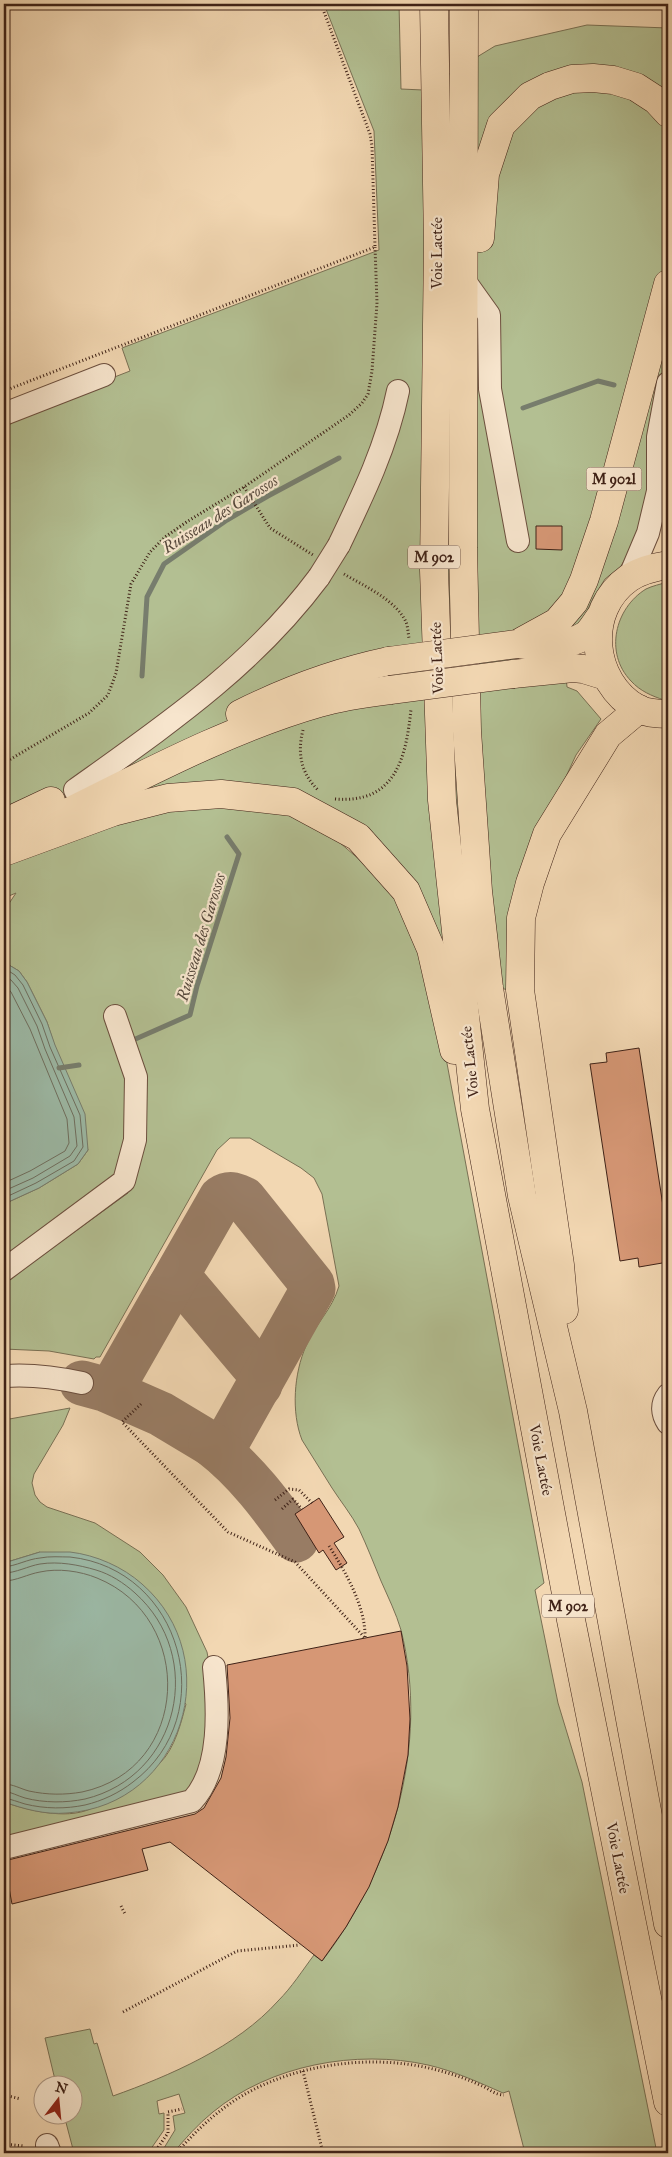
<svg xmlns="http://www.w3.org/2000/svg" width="672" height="2157" font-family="'IM FELL Great Primer',serif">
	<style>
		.green { fill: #b3bf92; stroke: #797054 }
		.water { fill: #9cbaa7; stroke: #777d6d }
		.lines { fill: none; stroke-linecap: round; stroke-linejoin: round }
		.shore { stroke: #6e6e5f; stroke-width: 1 }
		.stream { stroke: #777d6d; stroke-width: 5 }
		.taxiway { stroke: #987c64; stroke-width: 45 }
		.building { fill: #d69775; stroke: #3f2217 }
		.minor-casing { stroke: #6c4f3e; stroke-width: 24 }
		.major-casing { stroke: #3f2217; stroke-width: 29 }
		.highway-casing { stroke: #3f2217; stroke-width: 29 }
		.path { stroke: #3f2217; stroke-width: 3; stroke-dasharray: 1 2.5; stroke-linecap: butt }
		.minor { stroke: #f7e5cd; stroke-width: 22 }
		.major { stroke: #f2d7b2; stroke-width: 28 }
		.highway { stroke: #f2d7b2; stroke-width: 28 }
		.minor-bridge-casing { stroke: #6c4f3e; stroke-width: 24; stroke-linecap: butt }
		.major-bridge-casing { stroke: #3f2217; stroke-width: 29; stroke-linecap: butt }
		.minor-bridge { stroke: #f7e5cd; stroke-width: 22 }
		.major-bridge { stroke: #f2d7b2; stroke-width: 28 }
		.labels { text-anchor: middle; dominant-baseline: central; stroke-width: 4.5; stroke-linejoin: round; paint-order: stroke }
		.shield { fill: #f7e5cd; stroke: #765c4e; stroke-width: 1 }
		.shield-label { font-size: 14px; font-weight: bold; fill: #3f2217 }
		.street-label { font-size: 15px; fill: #3f2217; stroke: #f7e5cd }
		.water-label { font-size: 16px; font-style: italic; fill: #56483b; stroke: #f7e5cd }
	</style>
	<rect width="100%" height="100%" fill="#f2d7b2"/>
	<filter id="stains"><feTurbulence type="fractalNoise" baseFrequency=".004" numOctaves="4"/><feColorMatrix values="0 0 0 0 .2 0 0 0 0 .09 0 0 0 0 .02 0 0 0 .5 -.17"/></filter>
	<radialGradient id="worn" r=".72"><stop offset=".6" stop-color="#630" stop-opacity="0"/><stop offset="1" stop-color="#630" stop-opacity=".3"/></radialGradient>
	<g class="green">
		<path d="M 324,4 L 399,4 L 401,89 L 423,90 L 495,46 L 587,25 L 668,28 L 668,484 L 621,566 L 605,579 L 593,598 L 582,622 L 562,634 L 567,687 L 577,691 L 601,719 L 576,755 L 526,863 L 511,990 L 504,989 L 439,943 L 379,854 L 339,842 L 383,880 L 410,920 L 432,983 L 544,1583 L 535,1590 L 558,1703 L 582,1782 L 657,2153 L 525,2153 L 509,2091 L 503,2093 C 478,2082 454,2071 428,2065 C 356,2049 270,2065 213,2112 C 198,2124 185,2139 173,2153 L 161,2153 L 175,2130 L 173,2116 L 185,2113 L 179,2094 L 157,2101 L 159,2114 L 164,2113 L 164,2130 L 148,2153 L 74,2153 L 64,2115 L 72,2114 L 72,2084 L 56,2084 L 45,2038 L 90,2029 L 94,2044 L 97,2043 L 113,2096 C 169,2076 237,2047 278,2001 C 292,1987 302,1971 314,1955 L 322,1961 C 392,1871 430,1744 401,1630 C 396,1613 388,1597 381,1581 C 374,1564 367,1546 359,1529 C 351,1514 341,1502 332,1488 C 322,1472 312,1456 302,1440 C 291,1412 294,1373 306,1346 C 315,1324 332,1310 339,1286 L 322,1194 L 314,1178 L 301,1168 L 250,1138 L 230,1138 L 217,1150 L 100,1357 L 96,1357 L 94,1359 L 49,1351 L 4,1349 L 4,1283 L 128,1193 L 118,1189 L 4,1273 L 4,1204 L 39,1188 L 78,1164 L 88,1150 L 47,1022 L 27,982 L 19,971 L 4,962 L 4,911 L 16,893 L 4,898 L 4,420 L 130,371 L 122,348 L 379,250 L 374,131 Z"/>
		<path d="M 668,582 L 668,695 L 664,700 C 652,696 640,691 631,681 C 604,653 615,608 646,589 C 652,586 661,584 668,582 Z"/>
		<path d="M 70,1408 L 63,1425 L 34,1474 L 32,1483 L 35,1495 L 40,1502 L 47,1507 L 95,1523 L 140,1552 L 163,1575 L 186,1607 L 207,1652 L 212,1680 L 209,1744 L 187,1798 L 4,1844 L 4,1802 C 27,1810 66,1820 90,1809 C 102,1803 114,1793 125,1786 C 136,1778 151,1772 160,1763 C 175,1748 181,1723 186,1704 L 40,1552 L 4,1563 L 4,1420 Z"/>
	</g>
	<g class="water">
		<path d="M 4,962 L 19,971 L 27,982 L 47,1022 L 55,1045 L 85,1114 L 88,1150 L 78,1164 L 39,1188 L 4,1204 Z"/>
		<path d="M 40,1552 C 50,1552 60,1552 70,1552 C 96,1555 123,1567 142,1584 C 228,1659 183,1805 67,1813 C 45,1815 24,1809 4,1802 L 4,1563 Z"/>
	</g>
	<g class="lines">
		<g class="shore">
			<path d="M 4,968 L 15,975 L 23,985 L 42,1024 L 50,1047 L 80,1115 L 83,1147 L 74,1161 L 36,1183 L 4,1198"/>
			<path d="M 4,975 L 11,980 L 18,988 L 37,1026 L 45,1049 L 74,1117 L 77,1146 L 70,1156 L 33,1178 L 4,1191"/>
			<path d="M 4,984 L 11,992 L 30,1029 L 67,1119 L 69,1143 L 65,1151 L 30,1171 L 4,1183"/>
			<path d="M 4,1567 C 16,1566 28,1559 40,1558 C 49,1556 61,1557 70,1557 C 182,1569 222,1715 133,1782 C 119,1793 102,1801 85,1805 C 66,1809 45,1809 25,1804 C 18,1802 11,1799 4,1798"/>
			<path d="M 4,1573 C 16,1573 28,1566 40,1564 C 59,1561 79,1565 96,1570 C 110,1574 124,1583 135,1593 C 206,1656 180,1776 85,1799 C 66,1803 44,1803 25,1798 C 18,1796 11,1792 4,1791"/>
			<path d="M 4,1581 C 16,1581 28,1574 40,1572 C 58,1568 80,1571 97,1578 C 196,1618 191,1769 82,1792 C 65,1795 47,1795 29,1791 C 21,1789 13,1784 4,1784"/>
		</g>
		<g class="stream">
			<path d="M 523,408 L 598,381 L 614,385"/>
			<path d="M 142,676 L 147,597 L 164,564 L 227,520 L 268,496 L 339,458"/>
			<path d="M 131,1041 L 190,1015 L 197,986 L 239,854 L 227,837"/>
			<path d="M 59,1068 L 79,1065"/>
		</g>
		<g class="taxiway">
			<path d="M 170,1287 L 177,1283 L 187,1287 L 257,1370 L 260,1375 L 260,1385"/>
			<path d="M 82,1383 L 104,1389 L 114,1385 L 221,1198 C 230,1192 235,1195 244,1199 L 312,1284 L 313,1289 L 228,1440 L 219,1445 L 211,1444 L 161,1414 L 104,1389"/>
			<path d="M 211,1444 C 246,1471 271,1505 296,1540"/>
		</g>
	</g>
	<g class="building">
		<path d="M 536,526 L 562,526 L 562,550 L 536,549 Z"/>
		<path d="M 639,1048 L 668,1239 L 668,1262 L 639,1267 L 638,1258 L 620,1261 L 590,1064 L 607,1062 L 606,1053 Z"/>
		<path d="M 319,1498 L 344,1537 L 334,1543 L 347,1563 L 336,1570 L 323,1550 L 319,1553 L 295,1514 Z"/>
		<path d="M 401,1631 L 407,1666 L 410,1719 L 408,1755 L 398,1807 L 388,1841 L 369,1887 L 346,1927 L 322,1961 L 170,1842 L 142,1849 L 148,1870 L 12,1904 L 4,1861 L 195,1814 L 204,1808 L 221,1778 L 226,1757 L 230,1718 L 227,1665 Z"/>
	</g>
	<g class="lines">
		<g class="minor-casing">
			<g id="minor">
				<path d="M 464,280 L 489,315 L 490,389 L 518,541"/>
				<path d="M 4,414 L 104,375"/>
				<path d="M 339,545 C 363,495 387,445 398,391"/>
				<path d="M 629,578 L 648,533 L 658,491 L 658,437 L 668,383"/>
				<path d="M 75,790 C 166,725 252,667 319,577"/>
				<path d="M 4,1270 L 124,1181 L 135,1140 L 136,1077 L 115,1016"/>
				<path d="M 4,1376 C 31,1374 55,1377 82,1383"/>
				<path d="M 668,1395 C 661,1404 662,1414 668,1423"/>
				<path d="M 4,1848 L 192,1801 C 222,1769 218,1707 214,1667"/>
				<path d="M 47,2145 L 50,2153"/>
			</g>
		</g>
		<g class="major-casing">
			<g id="major">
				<path d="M 668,565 C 655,567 641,570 629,578 C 583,610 590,682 638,709 C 647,713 659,714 668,714"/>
				<path d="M 517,644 C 540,647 565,648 586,635 C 591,631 596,622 600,617"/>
				<path d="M 513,674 L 573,668 L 583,669 L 606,676"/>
				<path d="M 240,714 C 288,690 337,672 389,661"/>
				<path d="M 4,823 L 51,801"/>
				<path d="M 22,836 L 38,827 C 127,784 224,730 319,703 C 342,696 366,693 390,690"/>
			</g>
		</g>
		<g class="highway-casing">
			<g id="highway">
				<path d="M 434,4 L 438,243 L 434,570 L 442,800 L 475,1109 L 571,1620 L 668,2102"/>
				<path d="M 464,4 L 463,548 L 467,731 L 478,891 L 489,988 L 522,1196 L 573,1411 L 668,1924"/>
				<path d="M 480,238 L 485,174 L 501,125 L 530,96 L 550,86 L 572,79 L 593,78 L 613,80 L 636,87 L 656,100 L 668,113"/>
				<path d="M 517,644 L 557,622 L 574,602 L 584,580 L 604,521 L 668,284"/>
				<path d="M 4,852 L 113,812 L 168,798 L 221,794 L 293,802 L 358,837 L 406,891 L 431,949 L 454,1050"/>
				<path d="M 564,1310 L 560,1265 L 520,990 L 521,918 L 530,883 L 547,834 L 608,735 L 639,709"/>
			</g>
		</g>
		<g class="path">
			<path d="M 4,391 L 375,247 L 372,146 L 370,134 L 321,4"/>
			<path d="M 244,487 L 270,528 L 313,555"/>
			<path d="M 344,574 C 364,586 396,600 406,622 C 408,627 408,633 409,638"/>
			<path d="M 303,730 C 297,753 301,773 318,790"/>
			<path d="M 4,763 L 89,713 L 108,695 L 116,673 L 131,584 L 150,552 L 165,537 L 188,521 L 244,487 L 349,415 L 362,403 L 368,394 L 372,371 L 377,303 L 375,247"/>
			<path d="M 335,799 C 395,804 406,759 411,709"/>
			<path d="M 141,1404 L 122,1422 L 228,1532 L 295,1562 L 365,1638"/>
			<path d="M 275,1500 L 289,1489 L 299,1490 L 312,1503"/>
			<path d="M 282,1509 L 293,1499 L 302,1509"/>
			<path d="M 329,1546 C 345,1571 366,1607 365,1638"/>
			<path d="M 121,1906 L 125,1914"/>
			<path d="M 123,2012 L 237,1951 L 300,1945"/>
			<path d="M 303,2071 L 323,2153"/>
			<path d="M 4,2095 L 21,2099"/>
			<path d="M 4,2144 L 24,2146"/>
			<path d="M 154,2153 L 168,2133 L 168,2112 L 182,2109"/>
			<path d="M 176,2153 C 190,2138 204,2123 220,2111 C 276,2066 365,2052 433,2069 C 449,2073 465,2078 480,2085 C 488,2088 495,2095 504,2095"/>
		</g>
		<use href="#minor" class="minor"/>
		<use href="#major" class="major"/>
		<use href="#highway" class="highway"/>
		<g class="minor-bridge-casing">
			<path id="minor-bridge" d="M 319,577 L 339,545"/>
		</g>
		<g class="major-bridge-casing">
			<g id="major-bridge">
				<path d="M 389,661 L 517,644"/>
				<path d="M 390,690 L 513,674"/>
			</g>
		</g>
		<use href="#minor-bridge" class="minor-bridge"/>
		<use href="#major-bridge" class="major-bridge"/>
	</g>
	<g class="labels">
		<g class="shield">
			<rect x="586.5" y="467.5" width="55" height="23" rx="4"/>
			<rect x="408" y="545.5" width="52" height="23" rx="4"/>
			<rect x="542" y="1594.5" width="52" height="23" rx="4"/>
		</g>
		<g class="shield-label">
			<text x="614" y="479">M 902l</text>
			<text x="434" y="557">M 902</text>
			<text x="568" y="1606">M 902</text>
		</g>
		<g class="street-label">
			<text transform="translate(437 253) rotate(-90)">Voie Lactée</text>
			<text transform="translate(437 658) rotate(-92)">Voie Lactée</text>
			<text transform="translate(470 1062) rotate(-96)">Voie Lactée</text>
			<text transform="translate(541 1460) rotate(79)">Voie Lactée</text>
			<text transform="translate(618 1858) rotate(79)">Voie Lactée</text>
		</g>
		<g class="water-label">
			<text transform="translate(220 514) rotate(-32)">Ruisseau des Garossos</text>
			<text transform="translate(201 937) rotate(-73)">Ruisseau des Garossos</text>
		</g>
	</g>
	<rect width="672" height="2157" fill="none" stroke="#f2d7b2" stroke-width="20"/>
	<rect x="5" y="5" width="662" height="2147" fill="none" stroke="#3f2217" stroke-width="2.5"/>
	<rect x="10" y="10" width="652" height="2137" fill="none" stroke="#3f2217"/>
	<g transform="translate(58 2100) rotate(16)"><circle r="24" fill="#f7e5cd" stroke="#ad9784"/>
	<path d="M0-4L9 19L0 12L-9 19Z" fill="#8f2418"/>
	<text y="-8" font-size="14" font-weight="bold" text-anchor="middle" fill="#3f2217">N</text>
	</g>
	<rect width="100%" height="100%" filter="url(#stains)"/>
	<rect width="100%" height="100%" fill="url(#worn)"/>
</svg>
